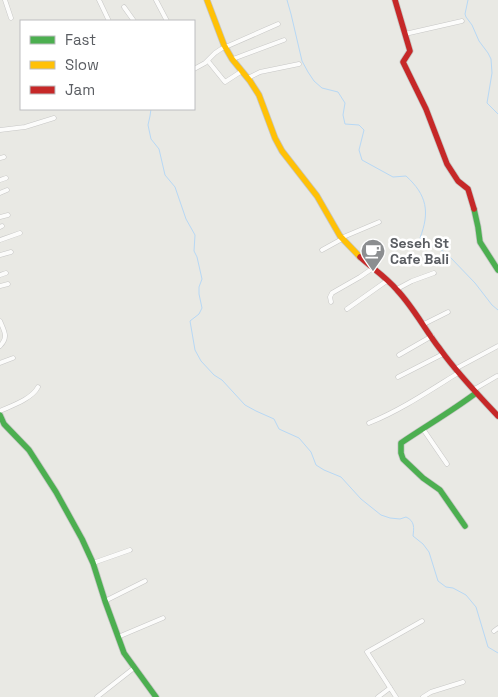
<svg xmlns="http://www.w3.org/2000/svg" width="498" height="697" font-family="'Space Grotesk',sans-serif">
<style>
.lines{fill:none;stroke-linecap:round;stroke-linejoin:round}
.stream{stroke:#b7d8f5;stroke-width:1}
.street-casing{stroke:#c7c7c6;stroke-width:5}
.fast-casing{stroke:#c5c6c4;stroke-width:7}
.slow-casing{stroke:#c5c6c4;stroke-width:7}
.jam-casing{stroke:#c5c6c4;stroke-width:7}
.street{stroke:#fcfcfb;stroke-width:4}
.fast{stroke:#4caf50;stroke-width:5.5}
.slow{stroke:#ffc107;stroke-width:5.5}
.jam{stroke:#c62828;stroke-width:5.5}
.labels{text-anchor:middle;dominant-baseline:central;stroke-width:5;stroke-linejoin:round;paint-order:stroke}
.poi-label{font-size:14px;font-weight:bold;fill:#5a5d62;stroke:#fff;text-anchor:start}
</style>
<rect width="100%" height="100%" fill="#e9e9e4"/>
<g class="lines">
<g class="stream">
<path d="M287 0 291 14 302 61 308 72 314 81 322 88 338 92 345 103 343 115 345 124 359 125 364 130 359 150 362 160 393 177 406 176C427 195 430 212 420 238L429 245 439 248 450 257 475 283 492 305 498 310"/>
<path d="M468 0 465 14 466 17 472 25 479 41 488 53 491 59 492 73 487 103 498 114"/>
<path d="M151 109 150 116 148 125 151 139 159 149 165 175 175 187 186 219 195 235 194 251 197 257 202 279 199 287V294L202 308 199 314 190 321 195 350 201 361 214 375 222 380 245 405 256 411 274 419 279 429 299 438 311 452 316 465 324 470 341 477 361 499 381 515 390 518 400 519 406 517C415 521 414 528 413 536L423 544 429 552 438 581 446 587 453 588 466 595 476 607 488 647 498 653"/>
</g>
<defs>
<g id="street">
<path d="M5 0 11 18"/>
<path d="M99 0 109 21"/>
<path d="M156 0 167 21"/>
<path d="M124 7 134 21"/>
<path d="M405 34 462 21"/>
<path d="M233 59 284 40"/>
<path d="M208 61 225 82 242 71"/>
<path d="M194 69 205 63 215 53 221 49 278 24"/>
<path d="M248 78 260 72 299 64"/>
<path d="M0 130 25 127 54 118"/>
<path d="M0 158 4 157"/>
<path d="M0 180 6 178"/>
<path d="M0 193 7 190"/>
<path d="M0 217 8 215"/>
<path d="M0 227 2 226"/>
<path d="M341 238 379 222"/>
<path d="M0 240 20 233"/>
<path d="M322 250 342 239"/>
<path d="M0 255 11 252"/>
<path d="M0 275 6 273"/>
<path d="M0 286 8 284"/>
<path d="M397 289 412 281 434 273"/>
<path d="M331 302 330 297 332 293 360 277 373 268"/>
<path d="M347 309 388 280"/>
<path d="M0 321C4 331 9 337 0 346"/>
<path d="M424 324 448 312"/>
<path d="M399 355 432 336"/>
<path d="M0 363 13 358"/>
<path d="M455 369 498 346"/>
<path d="M398 377 443 354"/>
<path d="M473 390 497 376"/>
<path d="M0 411C11 406 32 399 38 387"/>
<path d="M369 423C401 410 429 391 458 373"/>
<path d="M423 429 447 464"/>
<path d="M93 563 130 550"/>
<path d="M105 601 145 581"/>
<path d="M494 631 498 628"/>
<path d="M118 637 163 618"/>
<path d="M97 697 134 668"/>
<path d="M378 697 390 688"/>
<path d="M396 697 367 652 422 621"/>
<path d="M423 697 431 692 463 682"/>
</g>
<g id="fast">
<path d="M474 209 478 227 480 242 498 270"/>
<path d="M0 415 4 424 29 450 56 492 82 539 93 563 105 601 124 653 156 697"/>
<path d="M465 526 440 490 423 478 403 459 401 453V443C426 426 452 411 476 393"/>
</g>
<path id="slow" d="M207 0 224 45 232 59 250 81 259 95 275 138 282 151 317 196 340 236 360 257"/>
<g id="jam">
<path d="M395 0 410 51 403 62 426 109 447 164 458 181 468 189 474 209"/>
<path d="M360 257C372 268 386 277 397 290 414 308 425 330 440 349 457 373 478 395 498 416"/>
</g>
</defs>
<use href="#street" class="street-casing"/>
<use href="#fast" class="fast-casing"/>
<use href="#slow" class="slow-casing"/>
<use href="#jam" class="jam-casing"/>
<use href="#street" class="street"/>
<use href="#fast" class="fast"/>
<use href="#slow" class="slow"/>
<use href="#jam" class="jam"/>
</g>
<defs>
<symbol id="cafe-pin" viewBox="-11 -11 22 30"><path d="M0 17L-7.5 6A9.5 9.5 0 1 1 7.5 6Z" fill="#8c8e90" stroke="#fff"/><path d="M-5.5-4.5H6V0H3Q3 3.5 0 3.5H-2.5Q-5.5 3.5-5.5 0ZM3-3.2v2h1.7v-2ZM-6 4.5H4V6H-6Z" fill="#fff"/></symbol>
</defs>
<g fill-rule="evenodd">
<use href="#cafe-pin" x="359" y="237" width="28" height="38"/>
</g>
<g class="labels">
<g class="poi-label">
<text x="390" y="243">Seseh St<tspan x="390" dy="16">Cafe Bali</tspan></text>
</g>
</g>
<rect x="20" y="20" width="175" height="90" fill="#ffffff" stroke="#bdbec0"/>
<rect x="30" y="36" width="25" height="8" fill="#4caf50" stroke="#bdbec0"/>
<text x="65" y="45" font-size="15" fill="#5a5d62">Fast</text>
<rect x="30" y="61" width="25" height="8" fill="#ffc107" stroke="#bdbec0"/>
<text x="65" y="70" font-size="15" fill="#5a5d62">Slow</text>
<rect x="30" y="86" width="25" height="8" fill="#c62828" stroke="#bdbec0"/>
<text x="65" y="95" font-size="15" fill="#5a5d62">Jam</text>
</svg>
